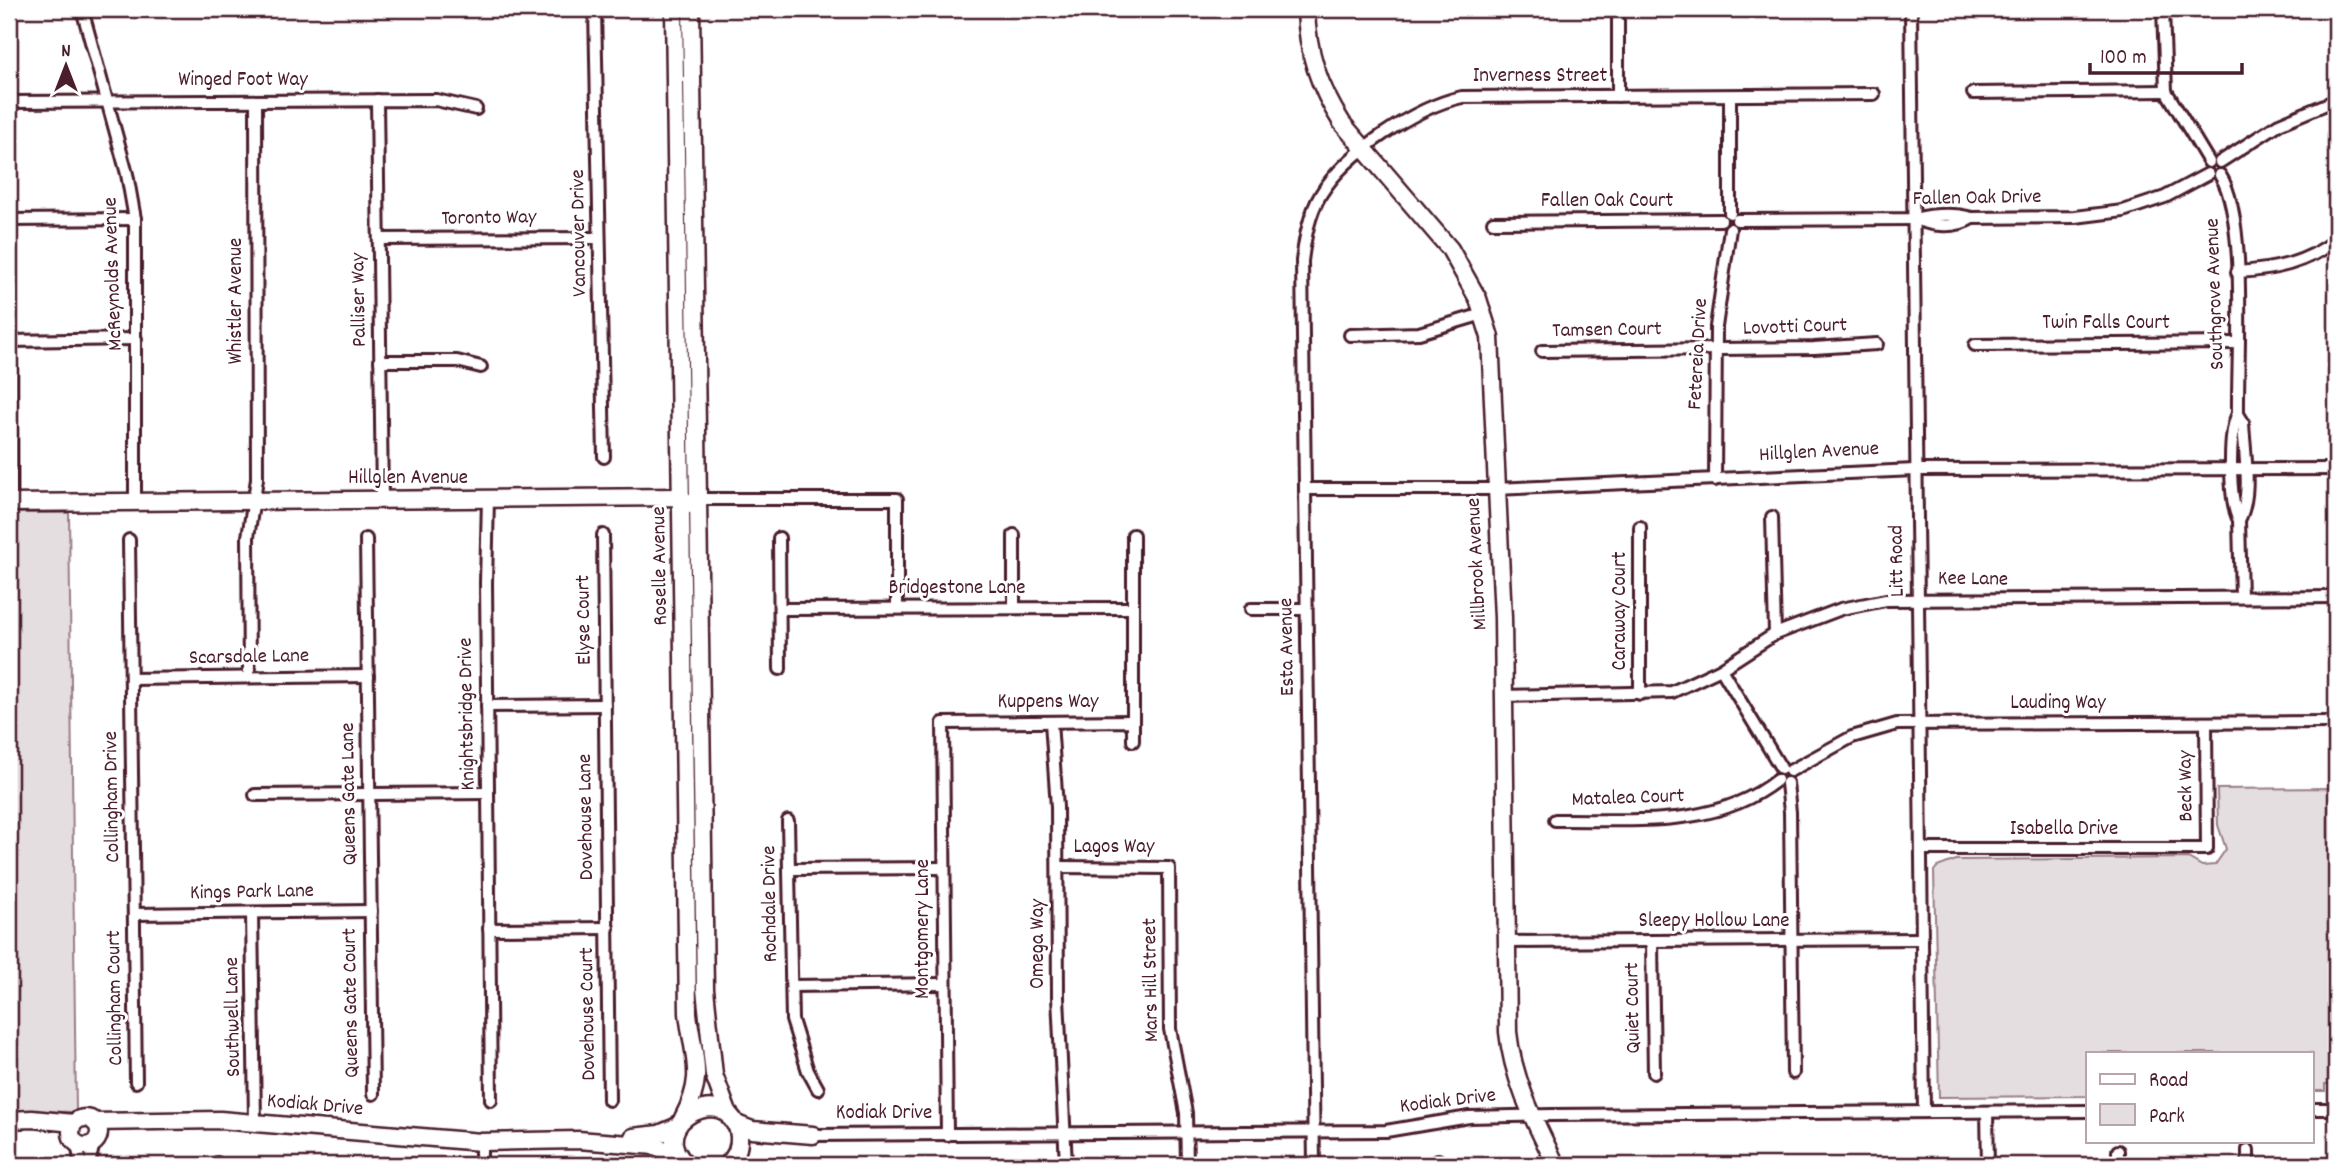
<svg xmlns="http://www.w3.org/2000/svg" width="2345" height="1174" font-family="Dekko,sans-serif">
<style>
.green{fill:#e5dee0;stroke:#987e86;stroke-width:2}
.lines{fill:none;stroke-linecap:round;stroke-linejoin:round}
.street-casing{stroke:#4a1f2b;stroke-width:16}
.secondary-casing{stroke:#4a1f2b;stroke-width:21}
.street{stroke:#fff;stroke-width:10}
.secondary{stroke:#fff;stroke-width:16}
.labels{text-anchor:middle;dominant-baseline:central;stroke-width:6;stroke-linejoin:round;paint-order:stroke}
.street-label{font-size:21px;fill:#4a1f2b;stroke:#fff}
</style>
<rect width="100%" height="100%" fill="#fff"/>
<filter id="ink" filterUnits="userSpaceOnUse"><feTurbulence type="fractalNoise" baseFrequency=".0143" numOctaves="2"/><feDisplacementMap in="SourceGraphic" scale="14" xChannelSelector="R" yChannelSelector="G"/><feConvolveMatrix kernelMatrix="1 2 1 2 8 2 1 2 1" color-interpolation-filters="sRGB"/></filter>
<g filter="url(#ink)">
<g class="green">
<path d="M9 513H69L76 1112 9 1111Z"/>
<path d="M2336 788V1084H2325V1091H2312V1053H2088V1096L1939 1097 1934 871 1937 867 1956 860 2188 858 2202 866 2215 865 2226 849 2218 825 2217 789Z"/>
</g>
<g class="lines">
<defs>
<g id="street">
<path d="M82 9 127 174 135 219V502"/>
<path d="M595 9 604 457"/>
<path d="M1618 9V96"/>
<path d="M1911 9 1924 1112"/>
<path d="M2163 9 2166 91 2209 162"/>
<path d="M1973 93 2166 91"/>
<path d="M377 100 382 500"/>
<path d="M9 102 436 100 476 109"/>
<path d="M2220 162 2279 124 2336 100"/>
<path d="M2220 175C2248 217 2237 359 2238 414 2228 430 2229 504 2239 520L2241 597"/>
<path d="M1730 213V97"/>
<path d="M1915 219C1933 226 1955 229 1972 218"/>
<path d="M9 220 135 219"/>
<path d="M1737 220 1914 219C1934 214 1953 213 1972 218L2075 217 2123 211 2165 197 2208 174"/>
<path d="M1493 222 1721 220"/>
<path d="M379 239 599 238"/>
<path d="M2237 272C2274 270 2307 263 2336 240"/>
<path d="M1350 335 1419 333 1483 314"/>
<path d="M9 341 136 339"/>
<path d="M10 341 11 503"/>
<path d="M1975 345 2237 343"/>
<path d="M1542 351 1814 348 1877 344"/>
<path d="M380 361H457L481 367"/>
<path d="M2238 414 2243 422C2244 451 2253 495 2239 520"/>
<path d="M1715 480 1716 327 1730 229"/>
<path d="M1305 489H1496L1915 470 2336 469"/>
<path d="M488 499 486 583 491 1100"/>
<path d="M699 499H897V608"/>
<path d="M1772 517 1775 634"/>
<path d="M1640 527V694"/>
<path d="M603 535 609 1100"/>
<path d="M1014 535V608"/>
<path d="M1133 535V721"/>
<path d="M779 538 780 669"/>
<path d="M366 539 373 1094"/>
<path d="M129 540 136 1082"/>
<path d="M780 609 1133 608"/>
<path d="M1251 609H1306"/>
<path d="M1721 669 1781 768"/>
<path d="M249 677 248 537 257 479 256 101"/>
<path d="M131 679 368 676"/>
<path d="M1504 696 1672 692 1721 669 1775 634 1841 609 1886 600 2336 597"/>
<path d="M487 706 605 705"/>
<path d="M1051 722 1057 807 1058 997 1066 1165"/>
<path d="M1790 771 1852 737 1897 724 2336 722"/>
<path d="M1787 783 1790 812 1793 1073"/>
<path d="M255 795 488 793"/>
<path d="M1555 820C1629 819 1715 830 1777 780"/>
<path d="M788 821 792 1020 808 1071 818 1089"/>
<path d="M1921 849H2207L2206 723"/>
<path d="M1059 867 1169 868 1170 1029 1186 1113 1187 1165"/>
<path d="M790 869 943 868"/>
<path d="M252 913 255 1122"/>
<path d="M134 914 371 911"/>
<path d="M489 929 608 928"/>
<path d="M1507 942 1922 939"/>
<path d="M1652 942 1654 1073"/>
<path d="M792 986 943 984"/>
<path d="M2312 1109H2336"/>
<path d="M1987 1112 1988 1165"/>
<path d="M813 1135 1386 1131 1469 1117 1552 1115 2088 1111"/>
<path d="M947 1135 943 723 1133 721V741"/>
<path d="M481 1142V1165"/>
<path d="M77 1143 81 1165"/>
<path d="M2248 1150V1165"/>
<path d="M2118 1151V1165"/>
<path d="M1438 1160V1165"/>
<path d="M89 1165 94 1142"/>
<path d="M216 1165 217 1163"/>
<path d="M1314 1165 1302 261C1305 238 1309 214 1321 194 1346 153 1416 107 1462 97L1874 94"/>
</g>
<g id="secondary">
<path d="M674 9 688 1013C693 1058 706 1076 683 1118"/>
<path d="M691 9 705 989 714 1075 730 1118"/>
<path d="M1306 9C1307 52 1319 87 1342 123L1450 249 1478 299 1490 337 1503 618 1508 1032C1513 1081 1535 1122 1556 1165"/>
<path d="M9 503 681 497 689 505"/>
<circle cx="85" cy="1132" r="14"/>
<path d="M9 1120 32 1119 74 1123"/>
<path d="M94 1122 220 1120 481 1142 578 1140 655 1146 679 1156"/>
<path d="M734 1123 752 1130 813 1135"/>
<path d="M633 1137 659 1134 678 1126"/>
<path d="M687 1165C640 1123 732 1078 739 1136 740 1148 736 1157 727 1165"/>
</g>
</defs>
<use href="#street" class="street-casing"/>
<use href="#secondary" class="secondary-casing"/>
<use href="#street" class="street"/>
<use href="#secondary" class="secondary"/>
</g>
</g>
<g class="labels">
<g class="street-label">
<text x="1540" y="77">Inverness Street</text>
<text x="243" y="81">Winged Foot Way</text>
<text transform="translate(1977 199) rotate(-1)">Fallen Oak Drive</text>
<text x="1607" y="202">Fallen Oak Court</text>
<text transform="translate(489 219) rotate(-1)">Toronto Way</text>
<text transform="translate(580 233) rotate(-91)">Vancouver Drive</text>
<text transform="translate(114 274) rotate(-92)">McReynolds Avenue</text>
<text transform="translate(2216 294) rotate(-92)">Southgrove Avenue</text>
<text transform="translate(360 300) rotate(-91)">Palliser Way</text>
<text transform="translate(237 301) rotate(-90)">Whistler Avenue</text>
<text x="2106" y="324">Twin Falls Court</text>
<text transform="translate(1795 328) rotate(-2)">Lovotti Court</text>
<text transform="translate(1607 331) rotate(-1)">Tamsen Court</text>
<text transform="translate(1699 354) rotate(-87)">Fetereia Drive</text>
<text transform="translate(1819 453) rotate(-3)">Hillglen Avenue</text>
<text x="408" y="479">Hillglen Avenue</text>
<text transform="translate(1898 561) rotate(-91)">Litt Road</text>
<text transform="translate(1478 564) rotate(-93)">Millbrook Avenue</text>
<text transform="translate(661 566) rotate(-91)">Roselle Avenue</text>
<text transform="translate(1973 580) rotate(1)">Kee Lane</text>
<text x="957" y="589">Bridgestone Lane</text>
<text transform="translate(1621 611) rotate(-90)">Caraway Court</text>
<text transform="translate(585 620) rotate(-91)">Elyse Court</text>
<text transform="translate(1288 647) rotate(-91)">Esta Avenue</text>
<text transform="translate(249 658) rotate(-1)">Scarsdale Lane</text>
<text x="1048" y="703">Kuppens Way</text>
<text x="2058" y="704">Lauding Way</text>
<text transform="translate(468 714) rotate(-91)">Knightsbridge Drive</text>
<text transform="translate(2187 786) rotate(-91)">Beck Way</text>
<text transform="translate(350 794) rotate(-91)">Queens Gate Lane</text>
<text transform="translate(113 797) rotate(-91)">Collingham Drive</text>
<text transform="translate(1628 799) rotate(-2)">Matalea Court</text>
<text transform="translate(587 817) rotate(-91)">Dovehouse Lane</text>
<text x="2064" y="830">Isabella Drive</text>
<text x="1114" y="848">Lagos Way</text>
<text transform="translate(252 893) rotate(-1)">Kings Park Lane</text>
<text transform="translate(771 904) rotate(-91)">Rochdale Drive</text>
<text x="1714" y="922">Sleepy Hollow Lane</text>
<text transform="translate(924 929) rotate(-90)">Montgomery Lane</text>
<text transform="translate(1039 944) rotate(-90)">Omega Way</text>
<text transform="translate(1152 980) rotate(-91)">Mars Hill Street</text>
<text transform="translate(116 998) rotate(-91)">Collingham Court</text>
<text transform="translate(352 1003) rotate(-91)">Queens Gate Court</text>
<text transform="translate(1634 1008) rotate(-91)">Quiet Court</text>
<text transform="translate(589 1014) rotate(-91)">Dovehouse Court</text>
<text transform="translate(234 1017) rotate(-91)">Southwell Lane</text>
<text transform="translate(1448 1102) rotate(-7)">Kodiak Drive</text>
<text transform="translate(315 1106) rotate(5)">Kodiak Drive</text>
<text x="884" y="1114">Kodiak Drive</text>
</g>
</g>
<rect width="2345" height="1174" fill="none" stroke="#fff" stroke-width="35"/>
<rect x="18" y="18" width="2310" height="1139" fill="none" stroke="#4a1f2b" stroke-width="2.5" filter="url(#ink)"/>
<rect x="2086" y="1052" width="228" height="91" fill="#ffffff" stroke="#b7a5aa" stroke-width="2"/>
<rect x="2100" y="1074" width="35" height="10" fill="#ffffff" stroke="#b7a5aa" stroke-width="2"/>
<text x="2149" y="1086" font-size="21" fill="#4a1f2b">Road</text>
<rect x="2100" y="1104" width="35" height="21" fill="#e5dee0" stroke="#b7a5aa" stroke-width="2"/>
<text x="2149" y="1122" font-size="21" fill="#4a1f2b">Park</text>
<g transform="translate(66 66)" stroke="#ffffff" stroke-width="5" paint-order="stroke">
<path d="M0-5L12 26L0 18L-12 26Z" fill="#4a1f2b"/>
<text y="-10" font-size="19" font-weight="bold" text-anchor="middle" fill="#4a1f2b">N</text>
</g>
<path d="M2090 63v10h152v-10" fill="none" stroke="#4a1f2b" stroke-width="3.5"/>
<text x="2100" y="63" font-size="21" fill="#4a1f2b" stroke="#ffffff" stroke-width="5" paint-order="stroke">100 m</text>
</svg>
